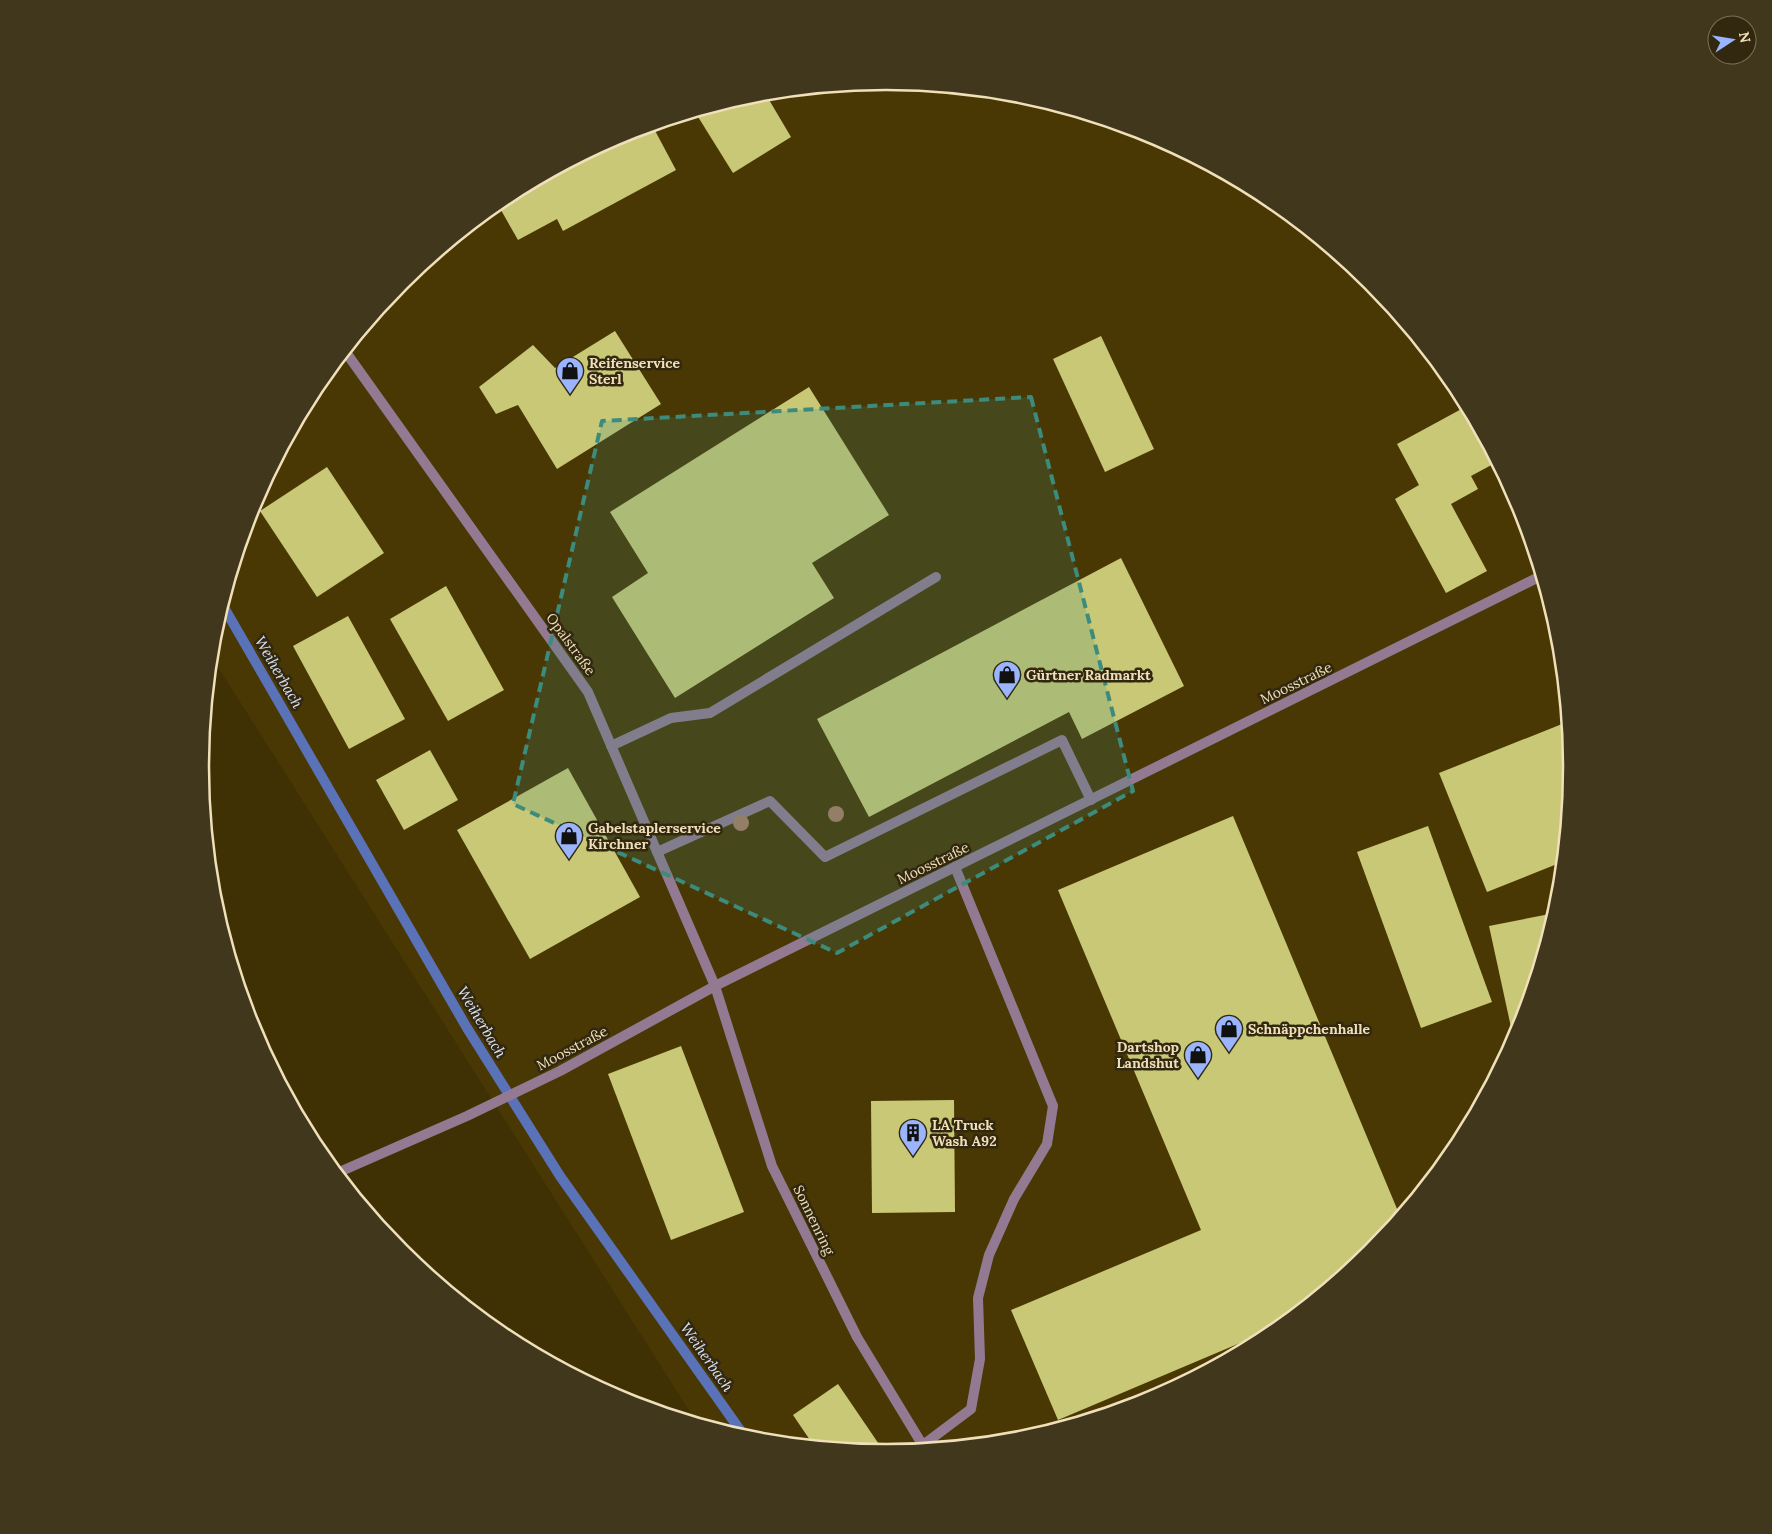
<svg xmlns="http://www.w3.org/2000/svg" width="1772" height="1534" font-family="Lora,serif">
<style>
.built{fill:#493804}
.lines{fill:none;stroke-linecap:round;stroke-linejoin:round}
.stream{stroke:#5a72b7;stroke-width:10}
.building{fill:#c9c876}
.service{stroke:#937a92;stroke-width:10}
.minor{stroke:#937a92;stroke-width:10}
.tertiary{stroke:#937a92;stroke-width:10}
.tree{fill:#a97b62}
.marked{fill:#3c8b7d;fill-opacity:0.2;stroke:#3c8b7d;stroke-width:4;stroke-dasharray:10 6;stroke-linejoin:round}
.labels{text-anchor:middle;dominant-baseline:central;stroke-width:5;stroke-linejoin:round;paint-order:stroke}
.poi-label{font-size:14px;font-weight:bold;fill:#f0e0ba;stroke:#32280f;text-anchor:start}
.street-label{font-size:14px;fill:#f0e0ba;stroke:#32280f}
.water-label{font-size:15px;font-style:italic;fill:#dbe3f7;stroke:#32280f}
.rim{fill:none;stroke:#f0e0ba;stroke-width:2.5}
</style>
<rect width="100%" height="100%" fill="#403104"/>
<path class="built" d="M886 81 1020 94 1149 134 1267 197 1371 282 1456 386 1520 505 1559 633 1572 767 1559 901 1519 1030 1456 1148 1371 1252 1267 1337 1148 1401 1020 1440 886 1453 752 1440 697 1423 211 656 213 633 253 504 316 386 401 282 505 197 624 133 752 94Z"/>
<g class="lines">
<path class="stream" d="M222 604 467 1028 560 1176 745 1437"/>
</g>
<g class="building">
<path d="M765 93 791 137 733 173 695 112 752 94Z"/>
<path d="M652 125 676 170 563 231 557 219 518 240 497 203 505 197 624 133Z"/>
<path d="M615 331 661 404 557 469 518 405 496 414 479 387 533 345 555 368Z"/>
<path d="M1101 336 1154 449 1105 472 1053 359Z"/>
<path d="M809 387 889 515 812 563 834 598 675 698 612 597 648 573 610 512Z"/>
<path d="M1467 406 1497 462 1471 476 1478 489 1451 504 1487 571 1446 593 1395 499 1419 485 1397 444Z"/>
<path d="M327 467 384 553 317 597 260 511Z"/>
<path d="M1121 558 1184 686 1082 739 1069 712 869 817 817 719Z"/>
<path d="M446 586 504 690 448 721 390 619Z"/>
<path d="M348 616 405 719 349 749 293 646Z"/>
<path d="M1567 722 1572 767 1562 862 1487 892 1439 773Z"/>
<path d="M430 750 458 800 404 830 376 780Z"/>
<path d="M568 768 640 897 530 959 457 830Z"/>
<path d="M1233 816 1400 1216 1371 1252 1280 1326 1058 1420 1011 1310 1201 1230 1058 890Z"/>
<path d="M1428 826 1492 1002 1421 1028 1357 852Z"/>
<path d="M1555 913 1519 1030 1514 1041 1489 926Z"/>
<path d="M681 1046 744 1212 671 1240 608 1074Z"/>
<path d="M954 1100 955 1212 872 1213 871 1101Z"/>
<path d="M838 1384 885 1453 814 1446 793 1415Z"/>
</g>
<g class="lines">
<g class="service">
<path d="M611 746 671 718 710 713 936 577"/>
<path d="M657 852 770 801 825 857 1062 740 1091 800"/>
<path d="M923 1445 971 1409 980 1359 978 1298 989 1255 1014 1199 1047 1144 1053 1106 955 867"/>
</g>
<path class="minor" d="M337 1173 467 1116 560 1071 715 986"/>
<g class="tertiary">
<path d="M345 351 588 692 715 986 772 1166 857 1337 925 1449"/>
<path d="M715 986 1541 576"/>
</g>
</g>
<g class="tree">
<circle cx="836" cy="814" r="8"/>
<circle cx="741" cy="823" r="8"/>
</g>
<path class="marked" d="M1031 397 1133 791 837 953 513 804 602 421Z"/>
<defs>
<symbol id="shop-pin" viewBox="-11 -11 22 30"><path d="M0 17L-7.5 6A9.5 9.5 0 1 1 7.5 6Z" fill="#9ab5fd" stroke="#32280f"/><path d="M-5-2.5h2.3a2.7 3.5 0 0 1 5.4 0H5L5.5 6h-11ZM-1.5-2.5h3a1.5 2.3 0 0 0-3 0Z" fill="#111"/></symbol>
<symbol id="building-pin" viewBox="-11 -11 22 30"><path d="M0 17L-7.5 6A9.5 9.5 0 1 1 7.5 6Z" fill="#9ab5fd" stroke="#32280f"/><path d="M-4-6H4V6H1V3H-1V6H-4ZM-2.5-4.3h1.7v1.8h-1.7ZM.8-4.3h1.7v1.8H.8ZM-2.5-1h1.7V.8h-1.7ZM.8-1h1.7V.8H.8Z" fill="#111"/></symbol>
</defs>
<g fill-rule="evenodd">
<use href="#shop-pin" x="554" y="355" width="32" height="43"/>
<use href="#shop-pin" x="991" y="659" width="32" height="43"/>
<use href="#shop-pin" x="553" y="820" width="32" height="43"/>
<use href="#shop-pin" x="1213" y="1013" width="32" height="43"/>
<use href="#shop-pin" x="1182" y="1039" width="32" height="43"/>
<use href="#building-pin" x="897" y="1117" width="32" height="43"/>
</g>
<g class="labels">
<g class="poi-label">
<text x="589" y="363">Reifenservice<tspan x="589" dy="16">Sterl</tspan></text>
<text x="1026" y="675">Gürtner Radmarkt</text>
<text x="588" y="828">Gabelstaplerservice<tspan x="588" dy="16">Kirchner</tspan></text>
<text x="1248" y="1029">Schnäppchenhalle</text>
<text x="1179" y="1047" text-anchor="end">Dartshop<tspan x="1179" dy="16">Landshut</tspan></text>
<text x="932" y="1125">LA Truck<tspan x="932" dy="16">Wash A92</tspan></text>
</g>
<g class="street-label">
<text transform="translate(571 644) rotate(54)">Opalstraße</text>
<text transform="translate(1296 683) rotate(-26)">Moosstraße</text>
<text transform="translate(933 863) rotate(-26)">Moosstraße</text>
<text transform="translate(572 1048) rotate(-28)">Moosstraße</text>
<text transform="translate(814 1220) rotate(64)">Sonnenring</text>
</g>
<g class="water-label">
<text transform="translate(279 672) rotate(60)">Weiherbach</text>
<text transform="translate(482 1022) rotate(59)">Weiherbach</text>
<text transform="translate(707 1357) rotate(55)">Weiherbach</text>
</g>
</g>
<path d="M0 0H1772V1534H0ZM209 767a677 677 0 1 1 1354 0a677 677 0 1 1-1354 0Z" fill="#41371d" fill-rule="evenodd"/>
<path class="rim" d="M209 767a677 677 0 1 1 1354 0a677 677 0 1 1-1354 0Z"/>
<g transform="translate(1732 40) rotate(78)"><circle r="24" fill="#32280f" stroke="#7e7253"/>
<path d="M0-4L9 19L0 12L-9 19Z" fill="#9ab5fd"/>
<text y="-8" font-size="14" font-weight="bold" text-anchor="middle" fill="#f0e0ba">N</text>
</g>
</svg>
